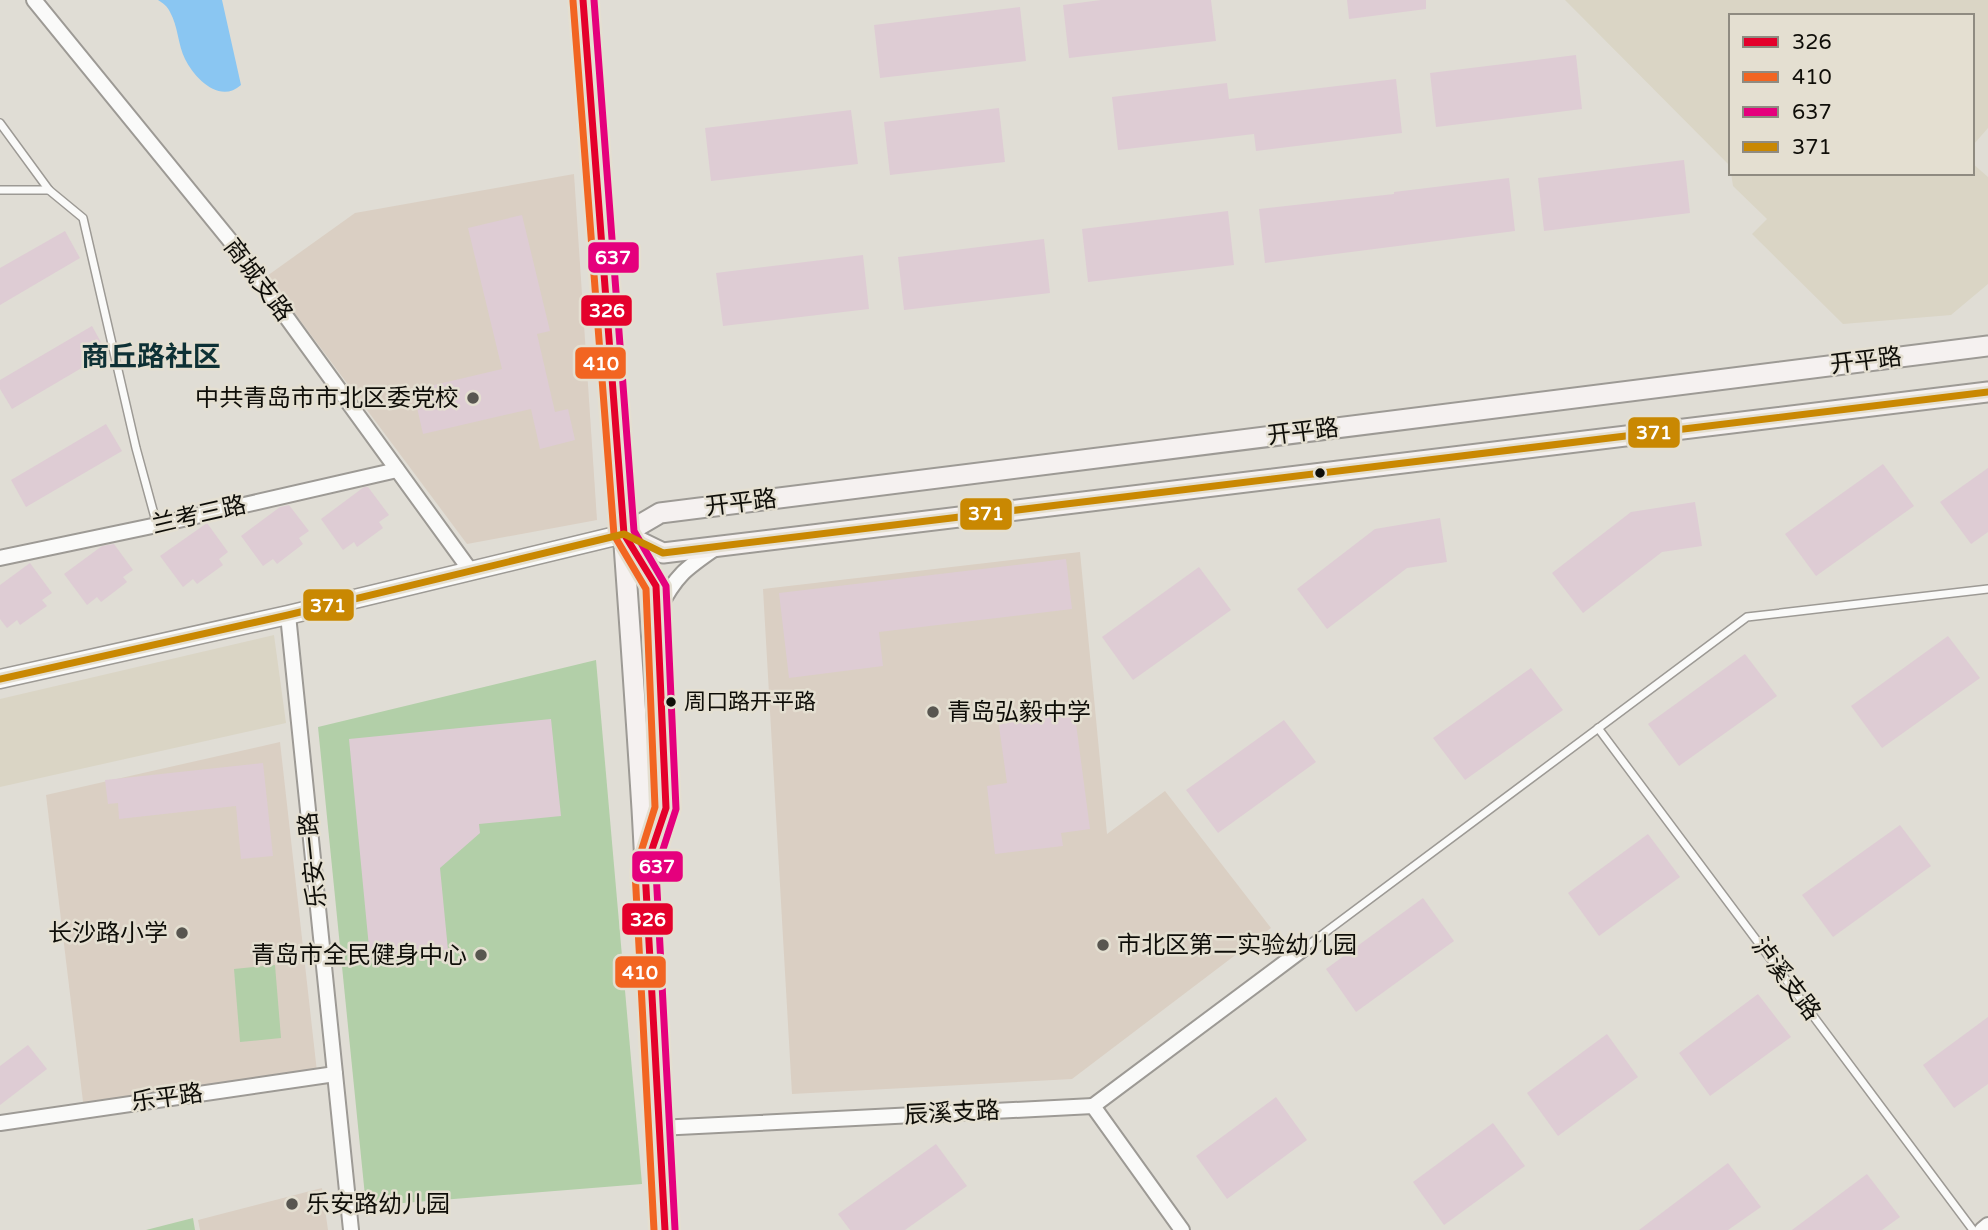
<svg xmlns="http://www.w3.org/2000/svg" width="1988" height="1230" font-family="'Varela Round','Noto Sans SC',sans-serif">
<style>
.built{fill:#dad5c5}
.education{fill:#dacfc3}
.green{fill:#b2cfa8}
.water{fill:#8ac6f2}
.building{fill:#deccd4}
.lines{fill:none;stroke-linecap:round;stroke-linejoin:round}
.service-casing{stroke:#9d9a95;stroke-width:10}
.minor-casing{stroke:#9d9a95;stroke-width:18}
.tertiary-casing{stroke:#9d9a95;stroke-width:21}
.secondary-casing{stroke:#9d9a95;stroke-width:23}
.service{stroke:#fafaf9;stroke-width:7}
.minor{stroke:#fafaf9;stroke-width:14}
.tertiary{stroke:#fafaf9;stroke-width:18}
.secondary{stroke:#f5f1f0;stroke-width:19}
.bus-1-casing{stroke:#e4dfd1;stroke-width:12}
.bus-2-casing{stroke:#e4dfd1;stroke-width:12}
.bus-3-casing{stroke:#e4dfd1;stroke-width:12}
.bus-4-casing{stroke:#e4dfd1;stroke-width:12}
.bus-1{stroke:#e4002b;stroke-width:7}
.bus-2{stroke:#f26522;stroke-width:7}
.bus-3{stroke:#e5007d;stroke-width:7}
.bus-4{stroke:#c98802;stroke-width:7}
.poi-dot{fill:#585650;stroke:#e4dfd1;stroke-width:2.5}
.bus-dot{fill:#0f0e09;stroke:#e4dfd1;stroke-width:2.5}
.labels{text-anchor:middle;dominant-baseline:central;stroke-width:5;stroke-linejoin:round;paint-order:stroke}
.bus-label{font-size:22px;fill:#0f0e09;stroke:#e4dfd1;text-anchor:start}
.street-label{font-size:24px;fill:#0f0e09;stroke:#e4dfd1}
.poi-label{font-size:24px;fill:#0f0e09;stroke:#e4dfd1;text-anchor:end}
.quarter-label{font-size:28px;font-weight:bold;fill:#0e3135;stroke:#e4dfd1}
.line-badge{stroke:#e4dfd1;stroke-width:2.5}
.badge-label{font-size:19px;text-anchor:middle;font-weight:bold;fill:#fff}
</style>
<rect width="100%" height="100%" fill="#e0ddd5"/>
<g class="built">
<path d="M1565 0H1988V128L1974 144 1972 150V16H1731V172L1730 166Z"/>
<path d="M1972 163 1988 177V284L1951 315 1843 324 1752 234 1767 219 1733 186 1731 173H1972Z"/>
<path d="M274 635 286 723 0 787V699Z"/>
</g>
<g class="education">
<path d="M574 174 597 520 467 544 267 276 355 213Z"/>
<path d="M1080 552 1107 834 1165 791 1271 928 1072 1079 792 1094 763 589Z"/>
<path d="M280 742 317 1072 84 1110 46 795Z"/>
<path d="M322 1188 328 1230H200L198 1220Z"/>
</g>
<g class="green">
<path d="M596 660 642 1184 366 1206 318 727Z"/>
<path d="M275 965 281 1038 240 1042 234 969Z"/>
<path d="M193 1218 195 1230H146Z"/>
</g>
<path class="water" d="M158 0H222L241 85C220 104 195 79 185 59 178 45 178 26 170 12 168 7 163 3 158 0Z"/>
<g class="building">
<path d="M1101 0H1211L1216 41 1069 58 1063 5Z"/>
<path d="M1347 0H1426V9L1349 19Z"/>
<path d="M1020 7 1026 61 880 78 874 25Z"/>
<path d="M1576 55 1582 109 1436 127 1430 73Z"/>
<path d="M1396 79 1402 133 1256 151 1254 134 1118 150 1112 97 1227 83 1229 99Z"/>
<path d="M999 108 1005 162 890 175 884 122Z"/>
<path d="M851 110 858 164 711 181 705 128Z"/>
<path d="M1684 160 1690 213 1544 231 1538 178Z"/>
<path d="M1509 178 1515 231 1265 263 1259 209 1394 194V192Z"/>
<path d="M1228 211 1234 265 1088 282 1082 229Z"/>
<path d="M522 215 550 331 537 334 555 412 568 409 575 440 540 449 531 409 423 434 413 390 502 369 468 228Z"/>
<path d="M65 231 80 258 0 305V268Z"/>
<path d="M1044 239 1050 293 904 310 898 257Z"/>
<path d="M863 255 869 309 723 326 716 273Z"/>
<path d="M92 326 107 353 12 409 0 389V380Z"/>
<path d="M106 424 122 451 26 507 11 480Z"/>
<path d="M1883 464 1914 506 1816 576 1785 534Z"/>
<path d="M1988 468V532L1971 544 1940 502Z"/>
<path d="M364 487H368L389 515 379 522 383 528 357 547 354 542 343 550 321 519Z"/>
<path d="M1695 502 1702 546 1662 552 1583 613 1552 573 1631 512Z"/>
<path d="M289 505 309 531 299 538 303 544 277 564 273 559 263 566 241 536 280 507Z"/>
<path d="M1440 518 1447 562 1407 568 1327 629 1297 589 1375 529Z"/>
<path d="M207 523 228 552 219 559 223 565 197 584 193 579 183 587 160 556Z"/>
<path d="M114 544 133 570 123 577 127 582 101 602 97 597 87 605 64 574 102 546Z"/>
<path d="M1066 559 1072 609 879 632 883 666 789 678 779 593Z"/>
<path d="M30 563 52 593 42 600 47 606 20 625 17 620 7 628 0 619V585Z"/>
<path d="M1199 567 1231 610 1133 680 1102 637Z"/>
<path d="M1948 636 1980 678 1882 748 1851 706Z"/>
<path d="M1745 654 1777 696 1679 766 1648 724Z"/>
<path d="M1531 668 1563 710 1465 780 1433 738Z"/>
<path d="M1073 701 1090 829 1061 833 1063 846 995 854 987 786 1007 783 997 712Z"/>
<path d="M551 719 561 816 479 824 480 833 440 868 448 950 370 958 349 739Z"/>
<path d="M1284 720 1316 762 1218 833 1186 790Z"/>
<path d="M263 763 273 856 241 859 236 806 119 819 118 803 108 804 105 780Z"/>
<path d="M1900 825 1931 866 1833 937 1802 895Z"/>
<path d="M1648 834 1680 877 1599 936 1568 893Z"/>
<path d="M1423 898 1454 941 1356 1012 1326 969Z"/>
<path d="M1758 994 1791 1037 1710 1096 1679 1053Z"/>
<path d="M1988 1017V1084L1954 1108 1923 1065Z"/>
<path d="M1607 1034 1638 1077 1558 1136 1527 1093Z"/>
<path d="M28 1045 47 1069 0 1105V1066Z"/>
<path d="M1276 1097 1307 1140 1227 1199 1196 1156Z"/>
<path d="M1493 1123 1525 1166 1444 1225 1413 1182Z"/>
<path d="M936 1144 967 1186 905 1230H850L838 1214Z"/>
<path d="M1728 1163 1761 1207 1728 1230H1639Z"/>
<path d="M1867 1174 1900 1217 1882 1230H1792Z"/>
</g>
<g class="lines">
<defs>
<g id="service">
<path d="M0 123 49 190 83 218 136 448 157 525"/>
<path d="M0 190H49"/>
<path d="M1598 728 1973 1230"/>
<path d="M1303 949 1747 617 1988 589"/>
</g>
<g id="minor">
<path d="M34 0 237 249 470 570"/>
<path d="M624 534 656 586 666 808 648 862"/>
<path d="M0 558 157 525 397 470"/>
<path d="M658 610C676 575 685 569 717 547"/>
<path d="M288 615 351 1230"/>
<path d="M1093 1106 1303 949"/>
<path d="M1093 1106 1182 1230"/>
<path d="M0 1123 335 1074"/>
<path d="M658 1128 1093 1106"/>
<path d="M1982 1230 1988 1225"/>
</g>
<path id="tertiary" d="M0 679 288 615 624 534"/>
<g id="secondary">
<path d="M583 0C604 270 625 539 642 809 650 950 655 1090 665 1230"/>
<path d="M624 534 660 513 1988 346"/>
<path d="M624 534 663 553 1988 392"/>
</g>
</defs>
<use href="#service" class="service-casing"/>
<use href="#minor" class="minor-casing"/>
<use href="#tertiary" class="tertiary-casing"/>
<use href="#secondary" class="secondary-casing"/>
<use href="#service" class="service"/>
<use href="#minor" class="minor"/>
<use href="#tertiary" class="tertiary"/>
<use href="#secondary" class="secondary"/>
<defs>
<path id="bus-1" d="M583 0 624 534 656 586 666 808 645 870 665 1230"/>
<path id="bus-2" d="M573 1 614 535 646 589 655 807 635 871 654 1230"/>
<path id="bus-3" d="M594 0 634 531 666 586 676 809 656 871 675 1229"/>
<path id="bus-4" d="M0 679 288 615 624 534 663 553 1988 392"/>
</defs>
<use href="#bus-1" class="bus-1-casing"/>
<use href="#bus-2" class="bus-2-casing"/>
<use href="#bus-3" class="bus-3-casing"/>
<use href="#bus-4" class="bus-4-casing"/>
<use href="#bus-1" class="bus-1"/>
<use href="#bus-2" class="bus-2"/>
<use href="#bus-3" class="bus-3"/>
<use href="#bus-4" class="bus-4"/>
</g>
<g class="poi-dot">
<circle cx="473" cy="398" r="7"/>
<circle cx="933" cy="712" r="7"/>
<circle cx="182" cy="933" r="7"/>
<circle cx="1103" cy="945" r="7"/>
<circle cx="481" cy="955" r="7"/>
<circle cx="292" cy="1204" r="7"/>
</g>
<g class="bus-dot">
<circle cx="1320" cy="473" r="6"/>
<circle cx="671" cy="702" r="6"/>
</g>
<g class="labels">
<g class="bus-label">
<text x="684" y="702">周口路开平路</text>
</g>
<g class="street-label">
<text transform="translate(258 280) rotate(53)">商城支路</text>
<text transform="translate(1866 361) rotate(-7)">开平路</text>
<text transform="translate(1303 432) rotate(-7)">开平路</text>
<text transform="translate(741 503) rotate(-7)">开平路</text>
<text transform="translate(199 515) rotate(-13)">兰考三路</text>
<text transform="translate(313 860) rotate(-96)">乐安一路</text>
<text transform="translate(1786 979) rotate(53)">泸溪支路</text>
<text transform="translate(167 1098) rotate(-8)">乐平路</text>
<text transform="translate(952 1113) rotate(-3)">辰溪支路</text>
</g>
<g class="poi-label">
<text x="459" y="398">中共青岛市市北区委党校</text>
<text x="947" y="712" text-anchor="start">青岛弘毅中学</text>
<text x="168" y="933">长沙路小学</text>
<text x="1117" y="945" text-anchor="start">市北区第二实验幼儿园</text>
<text x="467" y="955">青岛市全民健身中心</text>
<text x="306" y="1204" text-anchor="start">乐安路幼儿园</text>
</g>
<g class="quarter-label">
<text x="151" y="357">商丘路社区</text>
</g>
</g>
<g class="line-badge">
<rect x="587" y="241" width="53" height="33" rx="7" fill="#e5007d"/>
<rect x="580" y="294" width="53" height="33" rx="7" fill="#e4002b"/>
<rect x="574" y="346" width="53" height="34" rx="7" fill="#f26522"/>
<rect x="1627" y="416" width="54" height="33" rx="7" fill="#c98802"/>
<rect x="959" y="497" width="54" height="34" rx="7" fill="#c98802"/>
<rect x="302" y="588" width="53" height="34" rx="7" fill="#c98802"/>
<rect x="631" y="850" width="53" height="33" rx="7" fill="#e5007d"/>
<rect x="621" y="902" width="53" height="34" rx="7" fill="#e4002b"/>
<rect x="614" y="955" width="53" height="34" rx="7" fill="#f26522"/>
</g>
<g class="badge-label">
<text x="613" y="264">637</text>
<text x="607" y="317">326</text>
<text x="601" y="370">410</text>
<text x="1654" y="439">371</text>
<text x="986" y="520">371</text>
<text x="328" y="612">371</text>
<text x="657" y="873">637</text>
<text x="648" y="926">326</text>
<text x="640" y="979">410</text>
</g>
<rect x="1729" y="14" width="245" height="161" fill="#e4dfd1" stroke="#8f8b81" stroke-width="2"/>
<rect x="1743" y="37" width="35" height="10" fill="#e4002b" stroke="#8f8b81" stroke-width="2"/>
<text x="1792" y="49" font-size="21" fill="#0f0e09">326</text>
<rect x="1743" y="72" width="35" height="10" fill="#f26522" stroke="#8f8b81" stroke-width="2"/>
<text x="1792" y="84" font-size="21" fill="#0f0e09">410</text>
<rect x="1743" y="107" width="35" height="10" fill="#e5007d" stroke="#8f8b81" stroke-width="2"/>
<text x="1792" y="119" font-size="21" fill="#0f0e09">637</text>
<rect x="1743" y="142" width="35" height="10" fill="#c98802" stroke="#8f8b81" stroke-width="2"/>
<text x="1792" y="154" font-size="21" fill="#0f0e09">371</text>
</svg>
